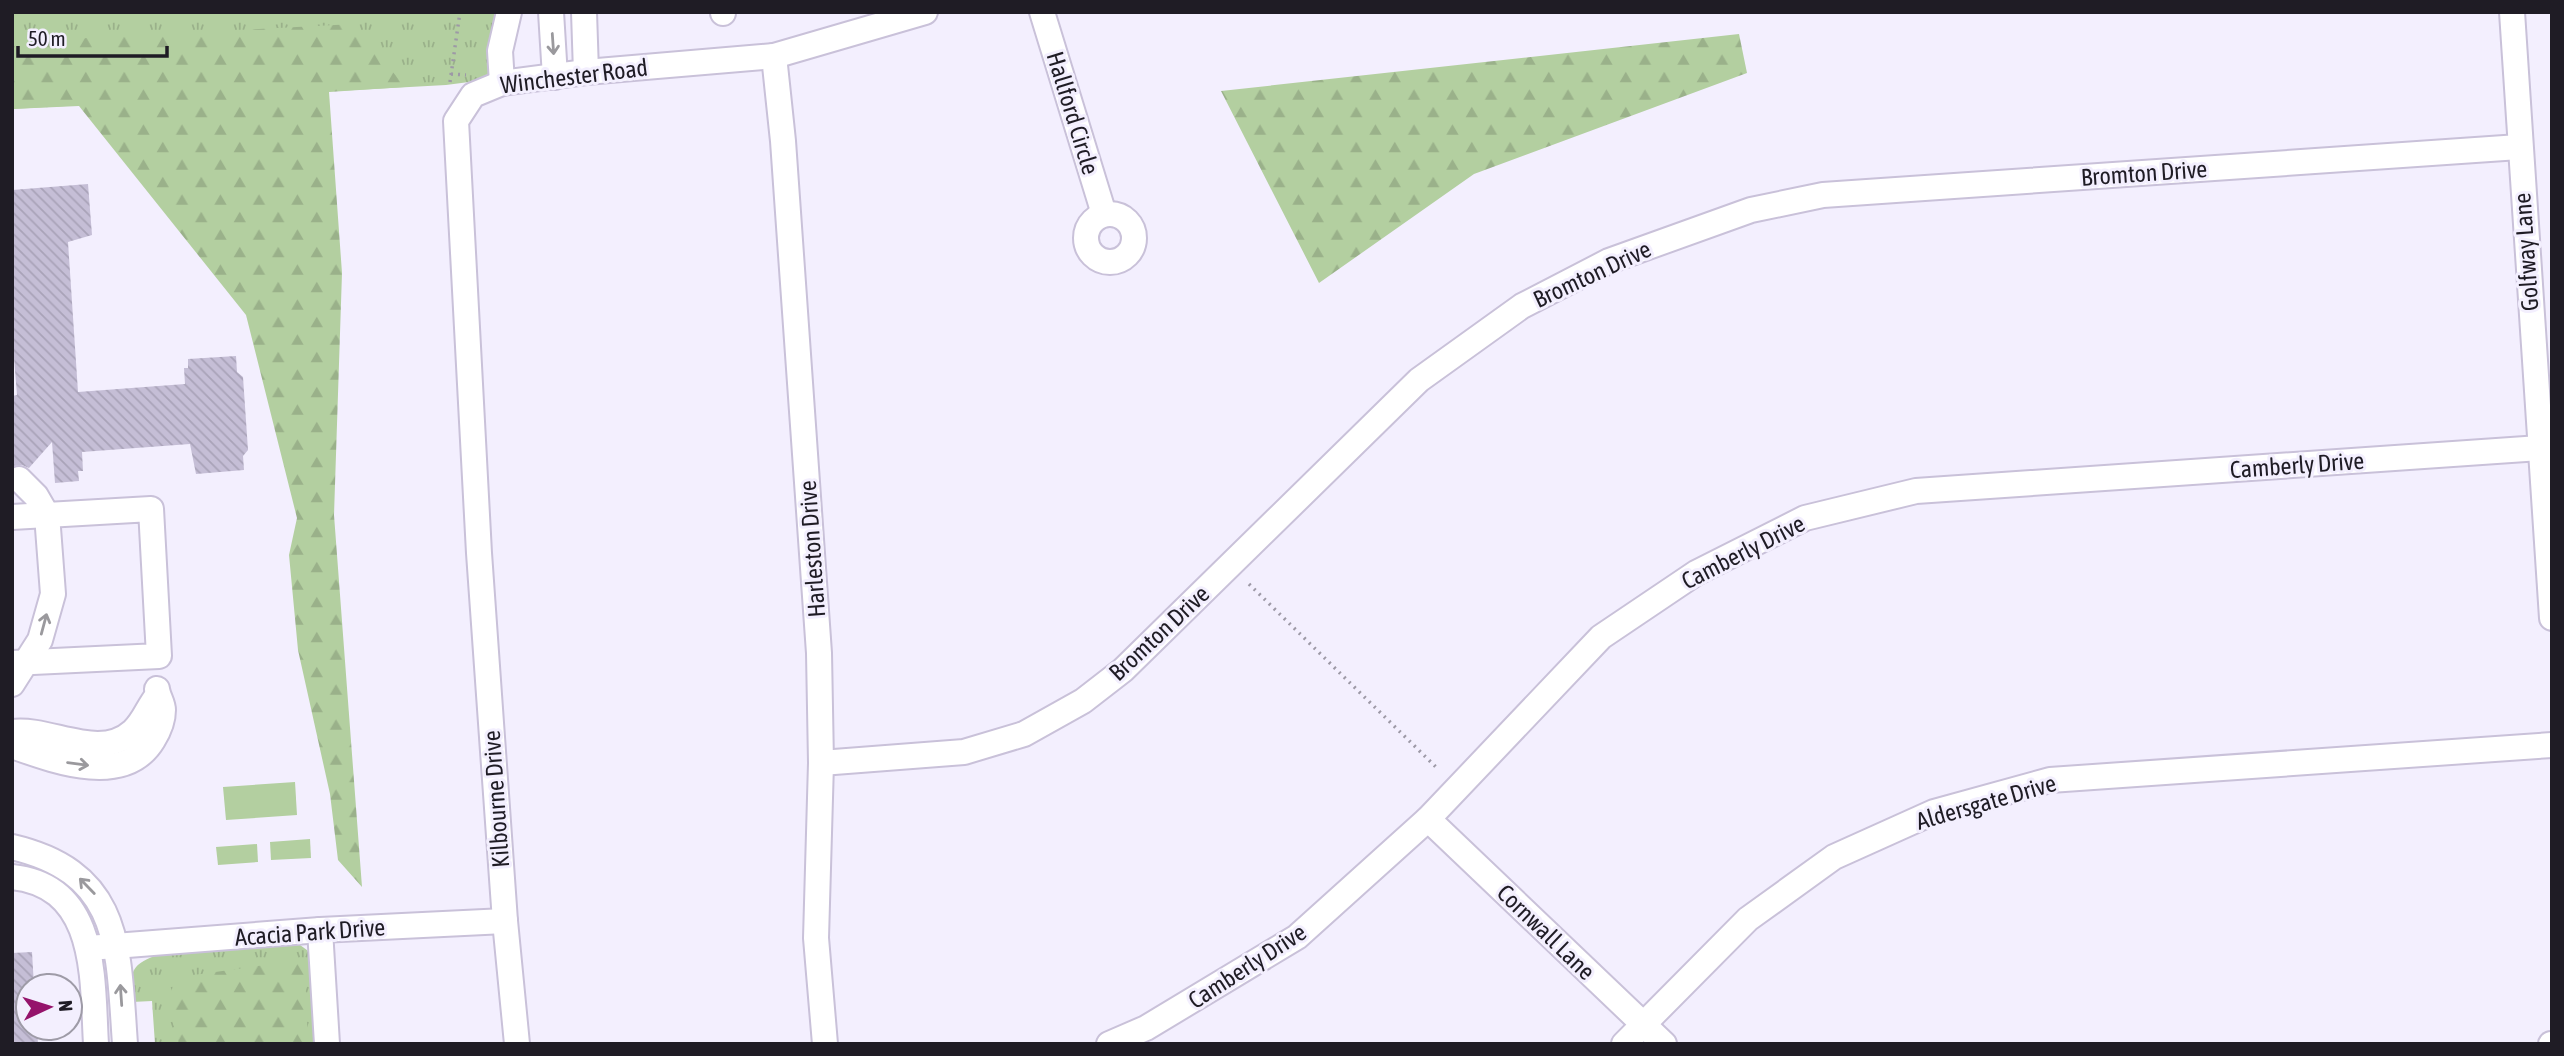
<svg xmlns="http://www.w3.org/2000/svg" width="2564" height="1056" font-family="'Asap Condensed',sans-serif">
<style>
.grass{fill:url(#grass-tufts)}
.forest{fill:url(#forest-firs)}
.garden{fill:#b3cfa0}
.building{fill:url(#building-back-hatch)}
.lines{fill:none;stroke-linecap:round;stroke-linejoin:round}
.minor-casing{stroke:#c9c1d9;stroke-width:28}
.path{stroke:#9d99a6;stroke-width:3.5;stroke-dasharray:2 5;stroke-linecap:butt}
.minor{stroke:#fff;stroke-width:24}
.oneway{stroke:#9a999d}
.labels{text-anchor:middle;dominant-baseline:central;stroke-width:6;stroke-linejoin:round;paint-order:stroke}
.street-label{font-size:24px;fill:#1f1c25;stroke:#f3effe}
</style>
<defs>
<pattern id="grass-tufts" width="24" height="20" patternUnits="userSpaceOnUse" patternTransform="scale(1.75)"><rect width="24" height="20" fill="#b3cfa0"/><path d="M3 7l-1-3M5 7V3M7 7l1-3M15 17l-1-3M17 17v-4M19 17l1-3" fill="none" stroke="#9ab18a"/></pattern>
<pattern id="forest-firs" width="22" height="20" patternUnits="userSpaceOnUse" patternTransform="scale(1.75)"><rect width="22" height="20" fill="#b3cfa0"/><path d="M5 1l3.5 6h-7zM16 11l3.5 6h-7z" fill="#9ab18a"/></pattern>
<pattern id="building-back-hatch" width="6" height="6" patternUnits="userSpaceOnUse" patternTransform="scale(1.75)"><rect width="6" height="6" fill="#c5bed6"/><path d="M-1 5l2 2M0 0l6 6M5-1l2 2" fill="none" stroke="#a9a3b8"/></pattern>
</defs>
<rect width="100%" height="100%" fill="#f3effe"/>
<g class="grass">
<path d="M12 12H512L492 79 446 85 12 109Z"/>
<path d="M300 945 311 953 317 1044H155L152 1001 132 1002C131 973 128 966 157 955Z"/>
</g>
<g class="forest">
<path d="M354 24 405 87 329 92 342 273 334 515 362 887 338 860 330 794 298 650 289 555 297 518 246 315 79 106 12 109V42Z"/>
<path d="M1739 34 1747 73 1474 174 1319 283 1221 91Z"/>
<path d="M301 960 305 974 308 1044H179C173 1019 160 998 180 977Z"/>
</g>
<g class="garden">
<path d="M295 782 297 815 226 820 223 787Z"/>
<path d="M310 839 311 858 271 860 270 842Z"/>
<path d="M257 844 258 862 218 865 216 847Z"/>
</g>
<g class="building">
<path d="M88 184 92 235 68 242 78 392 185 384 184 368H188V359L236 356 237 372 243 377 248 450 243 456 244 470 196 474 190 444 82 452 83 471H78L79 481 55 483 52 442 29 468 22 465 12 466V396L17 395 12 333V190Z"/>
<path d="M32 952 34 986H28V1028H37L38 1044H12V953Z"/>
</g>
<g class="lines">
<defs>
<g id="minor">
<path d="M551 12 555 77"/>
<path d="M584 12 586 72"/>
<path d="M723 12V13"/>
<path d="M1042 12 1104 214"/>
<path d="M2512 12 2552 618"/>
<path d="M774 56 783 141 819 653 821 763 816 938 825 1044"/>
<path d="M502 83 500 51 509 12"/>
<circle cx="1110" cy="238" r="24"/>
<path d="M12 517 151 509 159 656 12 663"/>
<path d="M12 684 40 640 53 594 47 515 36 496 19 479"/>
<path d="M12 732C51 727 99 762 133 731 144 721 148 707 157 696"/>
<path d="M12 746C52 760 124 788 153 740 158 732 163 721 163 710 163 703 158 697 157 689"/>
<path d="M821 763 964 752 1024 734 1083 701 1123 670 1419 380 1522 306 1609 261 1751 210 1823 195 2519 147"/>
<path d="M1428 819 1664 1044"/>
<path d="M12 847C123 873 118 949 125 1044"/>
<path d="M12 877C99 886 92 980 96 1044"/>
<path d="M320 930 327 1044"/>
<path d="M89 948 320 930 505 921"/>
<path d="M517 1044 505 921 479 553 456 121 473 95 502 83 586 72 774 56 925 12"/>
<path d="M1109 1044 1146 1028 1297 937 1428 819 1601 637 1696 573 1805 518 1916 491 2540 448"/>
<path d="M1624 1044 1748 919 1834 857 1934 812 2050 780 2552 745"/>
<path d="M2551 1044H2552"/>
</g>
</defs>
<use href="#minor" class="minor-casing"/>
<g class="path">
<path d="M451 74 466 75"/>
<path d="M450 82 460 12"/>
<path d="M1249 584 1439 770"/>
</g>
<use href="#minor" class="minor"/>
</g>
<defs><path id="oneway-shaft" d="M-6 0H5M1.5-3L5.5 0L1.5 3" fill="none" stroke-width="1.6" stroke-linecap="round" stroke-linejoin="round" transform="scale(1.75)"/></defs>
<g class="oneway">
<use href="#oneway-shaft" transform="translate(553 44) rotate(86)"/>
<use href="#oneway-shaft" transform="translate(44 624) rotate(-75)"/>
<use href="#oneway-shaft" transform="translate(78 764) rotate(8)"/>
<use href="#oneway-shaft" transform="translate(87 886) rotate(-134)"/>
<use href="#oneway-shaft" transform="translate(121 995) rotate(-94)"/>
</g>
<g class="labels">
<g class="street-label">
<text transform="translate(574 76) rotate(-7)">Winchester Road</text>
<text transform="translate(1073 113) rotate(73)">Hallford Circle</text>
<text transform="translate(2144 173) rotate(-4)">Bromton Drive</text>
<text transform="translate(2526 252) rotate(-94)">Golfway Lane</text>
<text transform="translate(1592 274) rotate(-25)">Bromton Drive</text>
<text transform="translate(2297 465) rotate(-4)">Camberly Drive</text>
<text transform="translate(812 549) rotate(-94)">Harleston Drive</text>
<text transform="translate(1743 552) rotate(-27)">Camberly Drive</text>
<text transform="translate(1159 633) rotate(-43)">Bromton Drive</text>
<text transform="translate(496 799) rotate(-94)">Kilbourne Drive</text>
<text transform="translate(1986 802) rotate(-16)">Aldersgate Drive</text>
<text transform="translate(310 932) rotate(-4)">Acacia Park Drive</text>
<text transform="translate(1546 932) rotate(44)">Cornwall Lane</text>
<text transform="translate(1247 966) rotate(-33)">Camberly Drive</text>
</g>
</g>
<rect width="2564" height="1056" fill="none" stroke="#1f1c25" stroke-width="28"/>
<g transform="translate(49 1007) rotate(86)"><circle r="33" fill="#f3effe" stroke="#9e9ba7" stroke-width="2"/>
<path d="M0-5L12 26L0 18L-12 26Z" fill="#95136b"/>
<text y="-10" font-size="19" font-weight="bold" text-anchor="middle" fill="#1f1c25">N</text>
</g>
<path d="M18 46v10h149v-10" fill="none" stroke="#1f1c25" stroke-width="3.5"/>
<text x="28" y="46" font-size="21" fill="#1f1c25" stroke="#f3effe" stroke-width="5" paint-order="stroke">50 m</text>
</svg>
